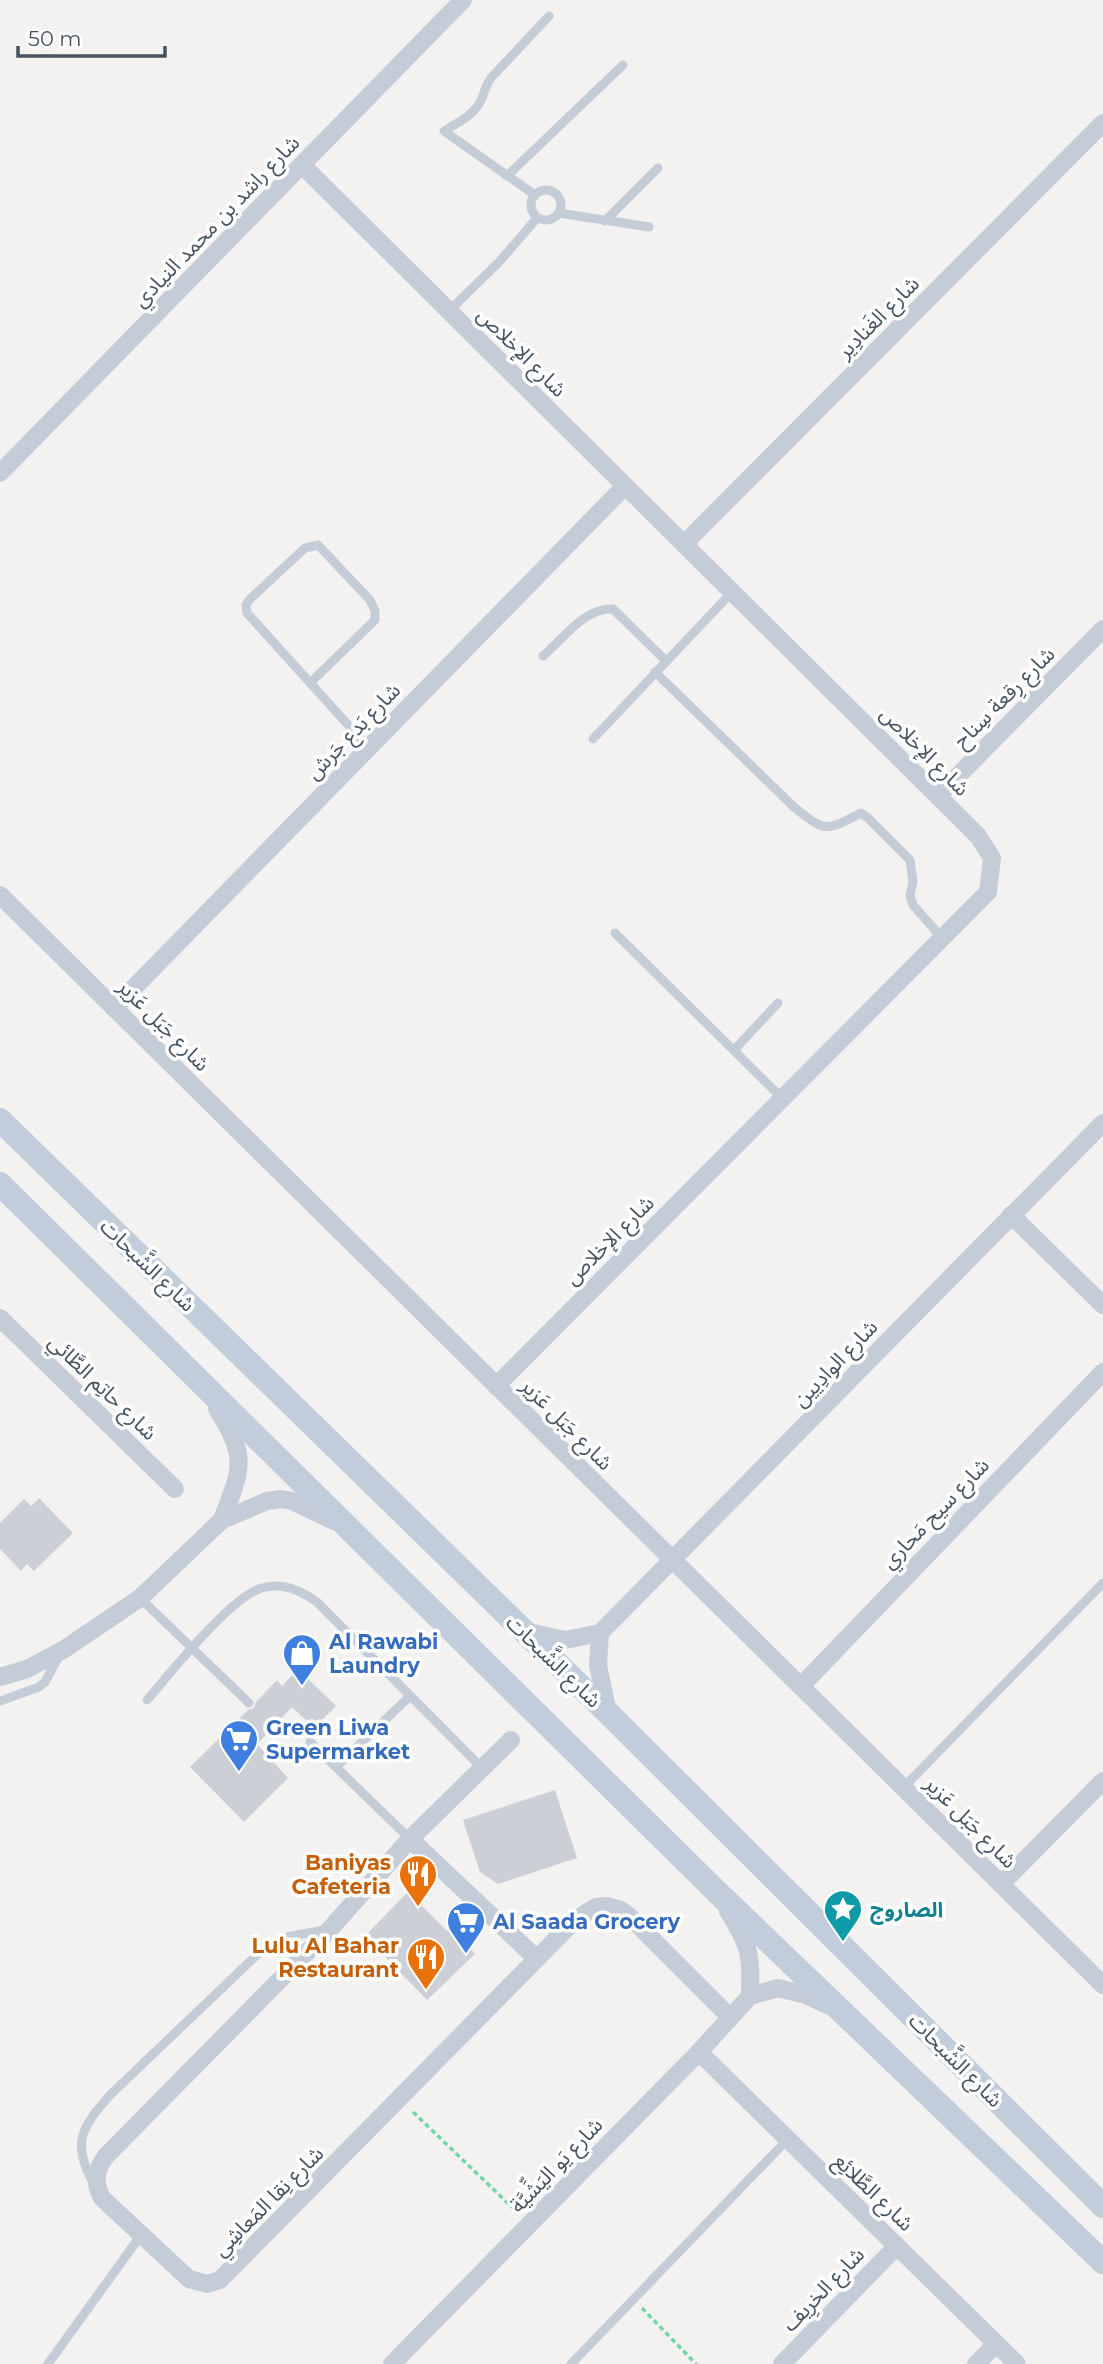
<svg xmlns="http://www.w3.org/2000/svg" width="1103" height="2364" font-family="Montserrat,'Noto Sans Arabic',sans-serif">
<style>
.building{fill:#cdcfd7}
.lines{fill:none;stroke-linecap:round;stroke-linejoin:round}
.path{stroke:#71d6ab;stroke-width:3.5;stroke-dasharray:5 3.5;stroke-linecap:butt}
.lane{stroke:#c4ccd7;stroke-width:9}
.street{stroke:#c4ccd7;stroke-width:18}
.secondary{stroke:#c2cddb;stroke-width:24}
.labels{text-anchor:middle;dominant-baseline:central;stroke-width:7;stroke-linejoin:round;paint-order:stroke}
.street-label{font-size:21px;fill:#475361;stroke:#fff}
.shop-label{font-size:21px;font-weight:bold;fill:#366cbe;stroke:#fff;text-anchor:start}
.food-label{font-size:21px;font-weight:bold;fill:#c56008;stroke:#fff;text-anchor:end}
.culture-label{font-size:21px;font-weight:bold;fill:#0d838f;stroke:#fff;text-anchor:start}
</style>
<rect width="100%" height="100%" fill="#f4f1f1"/>
<g class="building">
<path d="M39 1498 73 1533 34 1571 27 1564 21 1571 0 1549V1523L24 1499 31 1506Z"/>
<path d="M298 1669 336 1706 314 1728 292 1707 257 1744 288 1778 244 1822 190 1767 248 1710 254 1708 256 1702 277 1680 282 1686Z"/>
<path d="M555 1790 577 1858 498 1884 480 1872 463 1820Z"/>
<path d="M408 1892 447 1931 450 1928 475 1954 427 2000 365 1936Z"/>
</g>
<g class="lines">
<g class="path">
<path d="M413 2112 518 2213"/>
<path d="M642 2308 696 2364"/>
</g>
<g class="lane">
<path d="M507 176 623 65"/>
<circle cx="546" cy="205" r="15"/>
<path d="M535 195 444 131C459 122 475 115 482 98 485 90 486 85 491 78L549 16"/>
<path d="M559 213 649 227"/>
<path d="M605 221 658 168"/>
<path d="M449 311 500 261 537 218"/>
<path d="M543 656C563 639 585 607 613 609L665 660"/>
<path d="M655 672 794 807C825 832 825 832 861 813L868 818 910 860 913 882 910 895 913 905 942 938"/>
<path d="M310 683 375 620V611L370 600 318 545 305 548 249 600 246 605 247 613 369 748"/>
<path d="M593 739 732 592"/>
<path d="M615 933 783 1099"/>
<path d="M734 1050 778 1003"/>
<path d="M140 1598 249 1703"/>
<path d="M147 1700C170 1674 231 1596 262 1588 282 1582 300 1590 317 1602L482 1768"/>
<path d="M0 1701 39 1687 45 1682 59 1656"/>
<path d="M310 1742 410 1839"/>
<path d="M336 1767 410 1696"/>
<path d="M903 1788 1103 1583"/>
<path d="M94 2184C71 2144 81 2128 110 2095L261 1951 287 1937 324 1930"/>
<path d="M48 2364 141 2235"/>
<path d="M571 2364 787 2140"/>
</g>
<g class="street">
<path d="M302 165 978 836 992 858 988 892 496 1386"/>
<path d="M0 473 463 0"/>
<path d="M684 544 1103 123"/>
<path d="M938 796 1103 629"/>
<path d="M0 895 1103 1985"/>
<path d="M114 1008 625 486"/>
<path d="M1011 1215 1103 1305"/>
<path d="M0 1318 175 1489"/>
<path d="M217 1409C249 1458 241 1469 222 1520"/>
<path d="M524 1631 565 1640 600 1633 1103 1123"/>
<path d="M600 1633 598 1665 608 1713"/>
<path d="M0 1677 27 1669 63 1650 140 1598 222 1520 267 1501 281 1499 292 1501 334 1521"/>
<path d="M801 1686 1103 1372"/>
<path d="M511 1740 410 1839 330 1929 106 2156C95 2170 94 2183 102 2198L189 2279 207 2284 220 2280 575 1920 596 1907 608 1906 621 1910 630 1917 730 2017"/>
<path d="M410 1839 536 1958"/>
<path d="M1001 1884 1103 1781"/>
<path d="M728 1911C751 1948 751 1954 750 1996"/>
<path d="M699 2052 1017 2364"/>
<path d="M392 2364 699 2052 750 1996 778 1988 806 1995 830 2006"/>
<path d="M782 2364 897 2246"/>
<path d="M976 2364 996 2344"/>
</g>
<g class="secondary">
<path d="M0 1120 608 1713 1103 2206"/>
<path d="M0 1184 715 1890 1103 2262"/>
</g>
</g>
<defs>
<symbol id="shop-pin" viewBox="-11 -11 22 30"><path d="M0 17L-7.5 6A9.5 9.5 0 1 1 7.5 6Z" fill="#3f7fe0" stroke="#fff"/><path d="M-5-2.5h2.3a2.7 3.5 0 0 1 5.4 0H5L5.5 6h-11ZM-1.5-2.5h3a1.5 2.3 0 0 0-3 0Z" fill="#fff"/></symbol>
<symbol id="supermarket-pin" viewBox="-11 -11 22 30"><path d="M0 17L-7.5 6A9.5 9.5 0 1 1 7.5 6Z" fill="#3f7fe0" stroke="#fff"/><path d="M-6-5.5h2.5l.6 2H6L4.5 2H-2.5L-4.4-4H-6ZM-1.5 3.2a1.3 1.3 0 1 0 .1 0ZM3 3.2a1.3 1.3 0 1 0 .1 0Z" fill="#fff"/></symbol>
<symbol id="restaurant-pin" viewBox="-11 -11 22 30"><path d="M0 17L-7.5 6A9.5 9.5 0 1 1 7.5 6Z" fill="#e8710a" stroke="#fff"/><path d="M-5-6h1v4h1v-4h1v4h1v-4h1v5L-1.5 .5V6h-2V.5L-5-1ZM5-6V6H3V1.5H1.5Q1.5-4 5-6Z" fill="#fff"/></symbol>
<symbol id="sight-pin" viewBox="-11 -11 22 30"><path d="M0 17L-7.5 6A9.5 9.5 0 1 1 7.5 6Z" fill="#0f9aa8" stroke="#fff"/><path d="M0-6L1.8-2.2L6-1.7L2.9 1.2L3.7 5.4L0 3.3L-3.7 5.4L-2.9 1.2L-6-1.7L-1.8-2.2Z" fill="#fff"/></symbol>
</defs>
<g fill-rule="evenodd">
<use href="#shop-pin" x="280" y="1631" width="44" height="60"/>
<use href="#supermarket-pin" x="217" y="1717" width="44" height="60"/>
<use href="#restaurant-pin" x="396" y="1852" width="44" height="60"/>
<use href="#sight-pin" x="821" y="1887" width="44" height="60"/>
<use href="#supermarket-pin" x="444" y="1899" width="44" height="60"/>
<use href="#restaurant-pin" x="404" y="1935" width="44" height="60"/>
</g>
<g class="labels">
<g class="street-label">
<text transform="translate(216 221) rotate(-46)">شارع راشد بن محمد النيادي</text>
<text transform="translate(878 317) rotate(-45)">شارع الغَنادِير</text>
<text transform="translate(522 352) rotate(45)">شارع الإخلاص</text>
<text transform="translate(1004 697) rotate(-45)">شارع رِقعة سِناح</text>
<text transform="translate(353 731) rotate(-46)">شارع بَدع جَرش</text>
<text transform="translate(925 751) rotate(45)">شارع الإخلاص</text>
<text transform="translate(164 1025) rotate(45)">شارع جَبَل عَزير</text>
<text transform="translate(609 1240) rotate(-45)">شارع الإخلاص</text>
<text transform="translate(148 1265) rotate(44)">شارع الشَّبحات</text>
<text transform="translate(835 1363) rotate(-46)">شارع الوادِيين</text>
<text transform="translate(103 1387) rotate(44)">شارع حاتِم الطَّائي</text>
<text transform="translate(567 1424) rotate(45)">شارع جَبَل عَزير</text>
<text transform="translate(935 1513) rotate(-46)">شارع سيح مَحاري</text>
<text transform="translate(554 1661) rotate(44)">شارع الشَّبحات</text>
<text transform="translate(971 1822) rotate(45)">شارع جَبَل عَزير</text>
<text transform="translate(956 2060) rotate(45)">شارع الشَّبحات</text>
<text transform="translate(556 2165) rotate(-46)">شارع يَو اليَشِّيَّة</text>
<text transform="translate(874 2192) rotate(44)">شارع الطَّلائِع</text>
<text transform="translate(268 2201) rotate(-45)">شارع نِقا المَعاشِي</text>
<text transform="translate(823 2289) rotate(-46)">شارع الخرِيف</text>
</g>
<g class="shop-label">
<text x="329" y="1641">Al Rawabi<tspan x="329" dy="24">Laundry</tspan></text>
<text x="266" y="1727">Green Liwa<tspan x="266" dy="24">Supermarket</tspan></text>
<text x="493" y="1921">Al Saada Grocery</text>
</g>
<g class="food-label">
<text x="391" y="1862">Baniyas<tspan x="391" dy="24">Cafeteria</tspan></text>
<text x="399" y="1945">Lulu Al Bahar<tspan x="399" dy="24">Restaurant</tspan></text>
</g>
<g class="culture-label">
<text x="870" y="1909">الصاروج</text>
</g>
</g>
<path d="M18 46v10h147v-10" fill="none" stroke="#475361" stroke-width="3.5"/>
<text x="28" y="46" font-size="21" fill="#475361" stroke="#ffffff" stroke-width="5" paint-order="stroke">50 m</text>
</svg>
